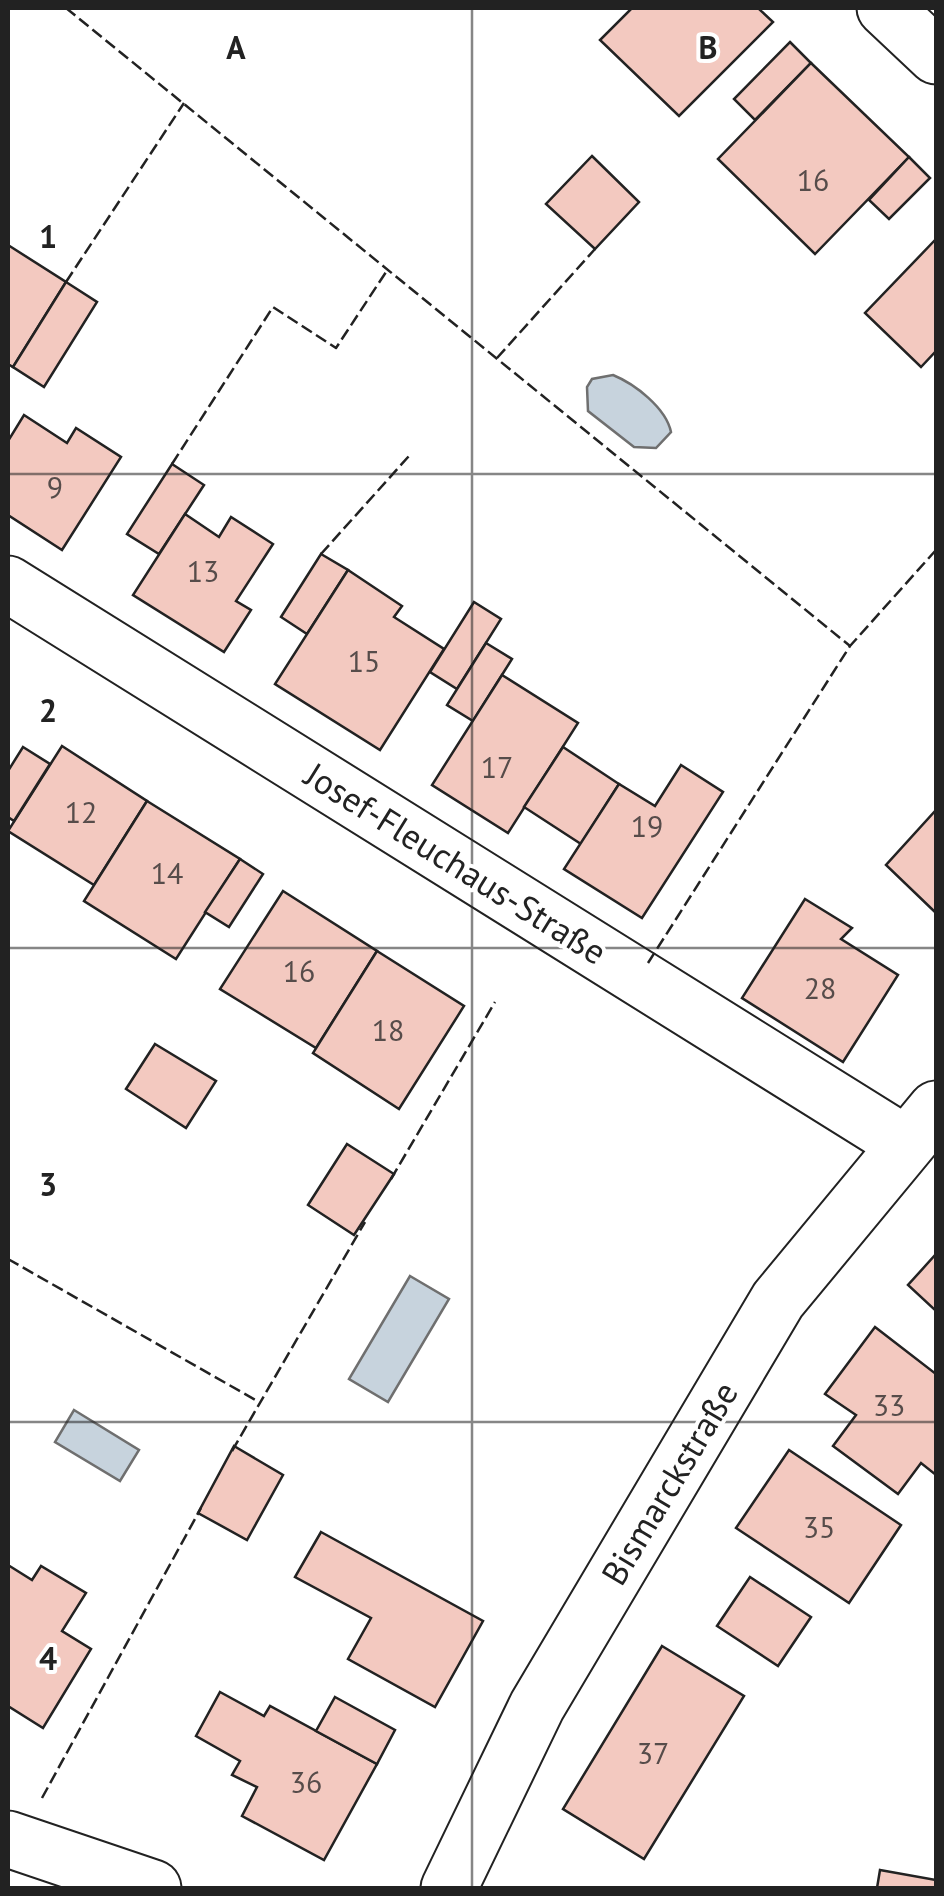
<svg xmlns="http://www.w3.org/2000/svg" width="944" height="1896" font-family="'PT Sans',sans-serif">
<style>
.water{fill:#c7d3dd;stroke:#6f6f6f;stroke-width:2.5}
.building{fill:#f3c9c0;stroke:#222;stroke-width:2.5}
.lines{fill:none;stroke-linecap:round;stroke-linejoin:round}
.street-casing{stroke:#222;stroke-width:59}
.street{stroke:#fff;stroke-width:55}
.fence{stroke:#222;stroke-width:2.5;stroke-dasharray:12 5;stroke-linecap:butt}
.grid{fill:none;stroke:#222;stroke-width:2.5;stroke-opacity:0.55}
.labels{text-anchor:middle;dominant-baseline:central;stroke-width:8;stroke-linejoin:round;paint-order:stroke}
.number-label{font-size:30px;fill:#564c4a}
.street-label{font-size:35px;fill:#222;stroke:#fff}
.grid-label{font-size:32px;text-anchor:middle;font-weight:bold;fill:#222;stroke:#fff;stroke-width:8;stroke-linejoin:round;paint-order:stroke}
</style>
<rect width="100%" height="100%" fill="#fff"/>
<g class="water">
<path d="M613 375C635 384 666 408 671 432L656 448 634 447 588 411 587 387 592 379Z"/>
<path d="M410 1276 449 1299 388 1402 349 1379Z"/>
<path d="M74 1410 139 1450 120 1481 55 1442Z"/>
</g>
<g class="building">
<path d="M632 8H758L773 22 679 116 600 40Z"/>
<path d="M790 42 811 63 755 120 734 99Z"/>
<path d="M811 63 909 157 815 254 718 159Z"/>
<path d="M592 156 639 202 595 249 546 204Z"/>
<path d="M909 157 930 178 889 219 869 200Z"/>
<path d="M936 239V351L921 367 865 313Z"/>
<path d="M8 245 66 282 13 367 8 364Z"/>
<path d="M66 282 97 302 44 387 13 367Z"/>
<path d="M24 415 67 443 76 428 121 457 62 550 8 515V441Z"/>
<path d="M172 464 204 485 159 554 127 534Z"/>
<path d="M185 514 219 537 231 517 273 544 236 601 251 610 224 652 133 595Z"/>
<path d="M321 554 348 570 307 634 281 617Z"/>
<path d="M348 570 402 606 394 617 444 649 380 750 275 684Z"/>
<path d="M474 602 501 619 457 689 430 672Z"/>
<path d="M486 643 512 659 473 721 447 705Z"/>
<path d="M502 675 578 723 508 833 432 785Z"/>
<path d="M62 746 147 801 94 885 8 831Z"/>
<path d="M23 747 50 764 14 821 8 817V771Z"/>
<path d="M563 747 619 784 581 844 524 807Z"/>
<path d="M681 765 723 792 642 918 564 869 619 784 655 806Z"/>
<path d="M147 801 240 859 176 959 84 901Z"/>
<path d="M936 810V913L886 865Z"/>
<path d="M240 859 263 874 229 927 205 912Z"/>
<path d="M283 891 377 951 316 1048 220 989Z"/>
<path d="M805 899 852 928 841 939 898 975 843 1062 742 998Z"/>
<path d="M377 951 464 1006 399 1109 313 1053Z"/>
<path d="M155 1044 216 1081 186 1128 126 1089Z"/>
<path d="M347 1144 394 1174 354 1235 308 1205Z"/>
<path d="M936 1254V1311L908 1285Z"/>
<path d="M875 1327 936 1374V1475L921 1463 898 1494 833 1446 856 1415 825 1394Z"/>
<path d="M234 1446 283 1475 247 1540 198 1513Z"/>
<path d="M789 1450 901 1525 849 1603 736 1528Z"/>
<path d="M321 1532 483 1621 435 1707 348 1659 371 1618 295 1577Z"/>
<path d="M8 1565 32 1580 41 1566 86 1593 62 1631 91 1649 43 1728 8 1706Z"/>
<path d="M750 1577 811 1617 778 1666 717 1626Z"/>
<path d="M662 1646 744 1696 644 1859 563 1809Z"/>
<path d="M220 1692 264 1716 270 1706 377 1764 324 1860 242 1816 257 1787 232 1775 240 1761 196 1736Z"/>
<path d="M335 1697 395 1730 377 1764 316 1731Z"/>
<path d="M880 1870 936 1880V1888H877Z"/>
</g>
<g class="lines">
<defs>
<g id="street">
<path d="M885 8 936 56"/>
<path d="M8 584 904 1143"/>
<path d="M8 1839 153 1888"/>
<path d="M449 1888 537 1706 778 1300 936 1109"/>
</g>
</defs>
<use href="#street" class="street-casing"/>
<use href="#street" class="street"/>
<g class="fence">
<path d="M66 8 850 646"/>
<path d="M66 282 184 103"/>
<path d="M497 358 595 249"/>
<path d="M172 464 273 307 336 348 388 269"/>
<path d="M321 554 409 456"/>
<path d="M648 963 850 646 936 550"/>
<path d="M391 1179 495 1002"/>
<path d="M8 1259 259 1402"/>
<path d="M232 1451 365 1222"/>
<path d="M42 1798 201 1508"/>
</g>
</g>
<path class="grid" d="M472 8V1888M8 474H936M8 948H936M8 1422H936"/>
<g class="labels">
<g class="number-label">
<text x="813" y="179">16</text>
<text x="55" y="486">9</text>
<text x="203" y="570">13</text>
<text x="364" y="660">15</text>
<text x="497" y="766">17</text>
<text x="81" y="811">12</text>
<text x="647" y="825">19</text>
<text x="167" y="872">14</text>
<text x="299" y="970">16</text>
<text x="820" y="987">28</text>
<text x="388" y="1029">18</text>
<text x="889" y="1404">33</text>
<text x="819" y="1526">35</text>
<text x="653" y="1752">37</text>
<text x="306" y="1781">36</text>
</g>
<g class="street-label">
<text transform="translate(456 863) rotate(32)">Josef-Fleuchaus-Straße</text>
<text transform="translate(669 1483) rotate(-59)">Bismarckstraße</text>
</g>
</g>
<g class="grid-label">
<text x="236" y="59">A</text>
<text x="708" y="59">B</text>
<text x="48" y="248">1</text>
<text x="48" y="722">2</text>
<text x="48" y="1196">3</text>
<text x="48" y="1670">4</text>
</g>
<rect width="944" height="1896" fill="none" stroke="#222222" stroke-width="20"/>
</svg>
